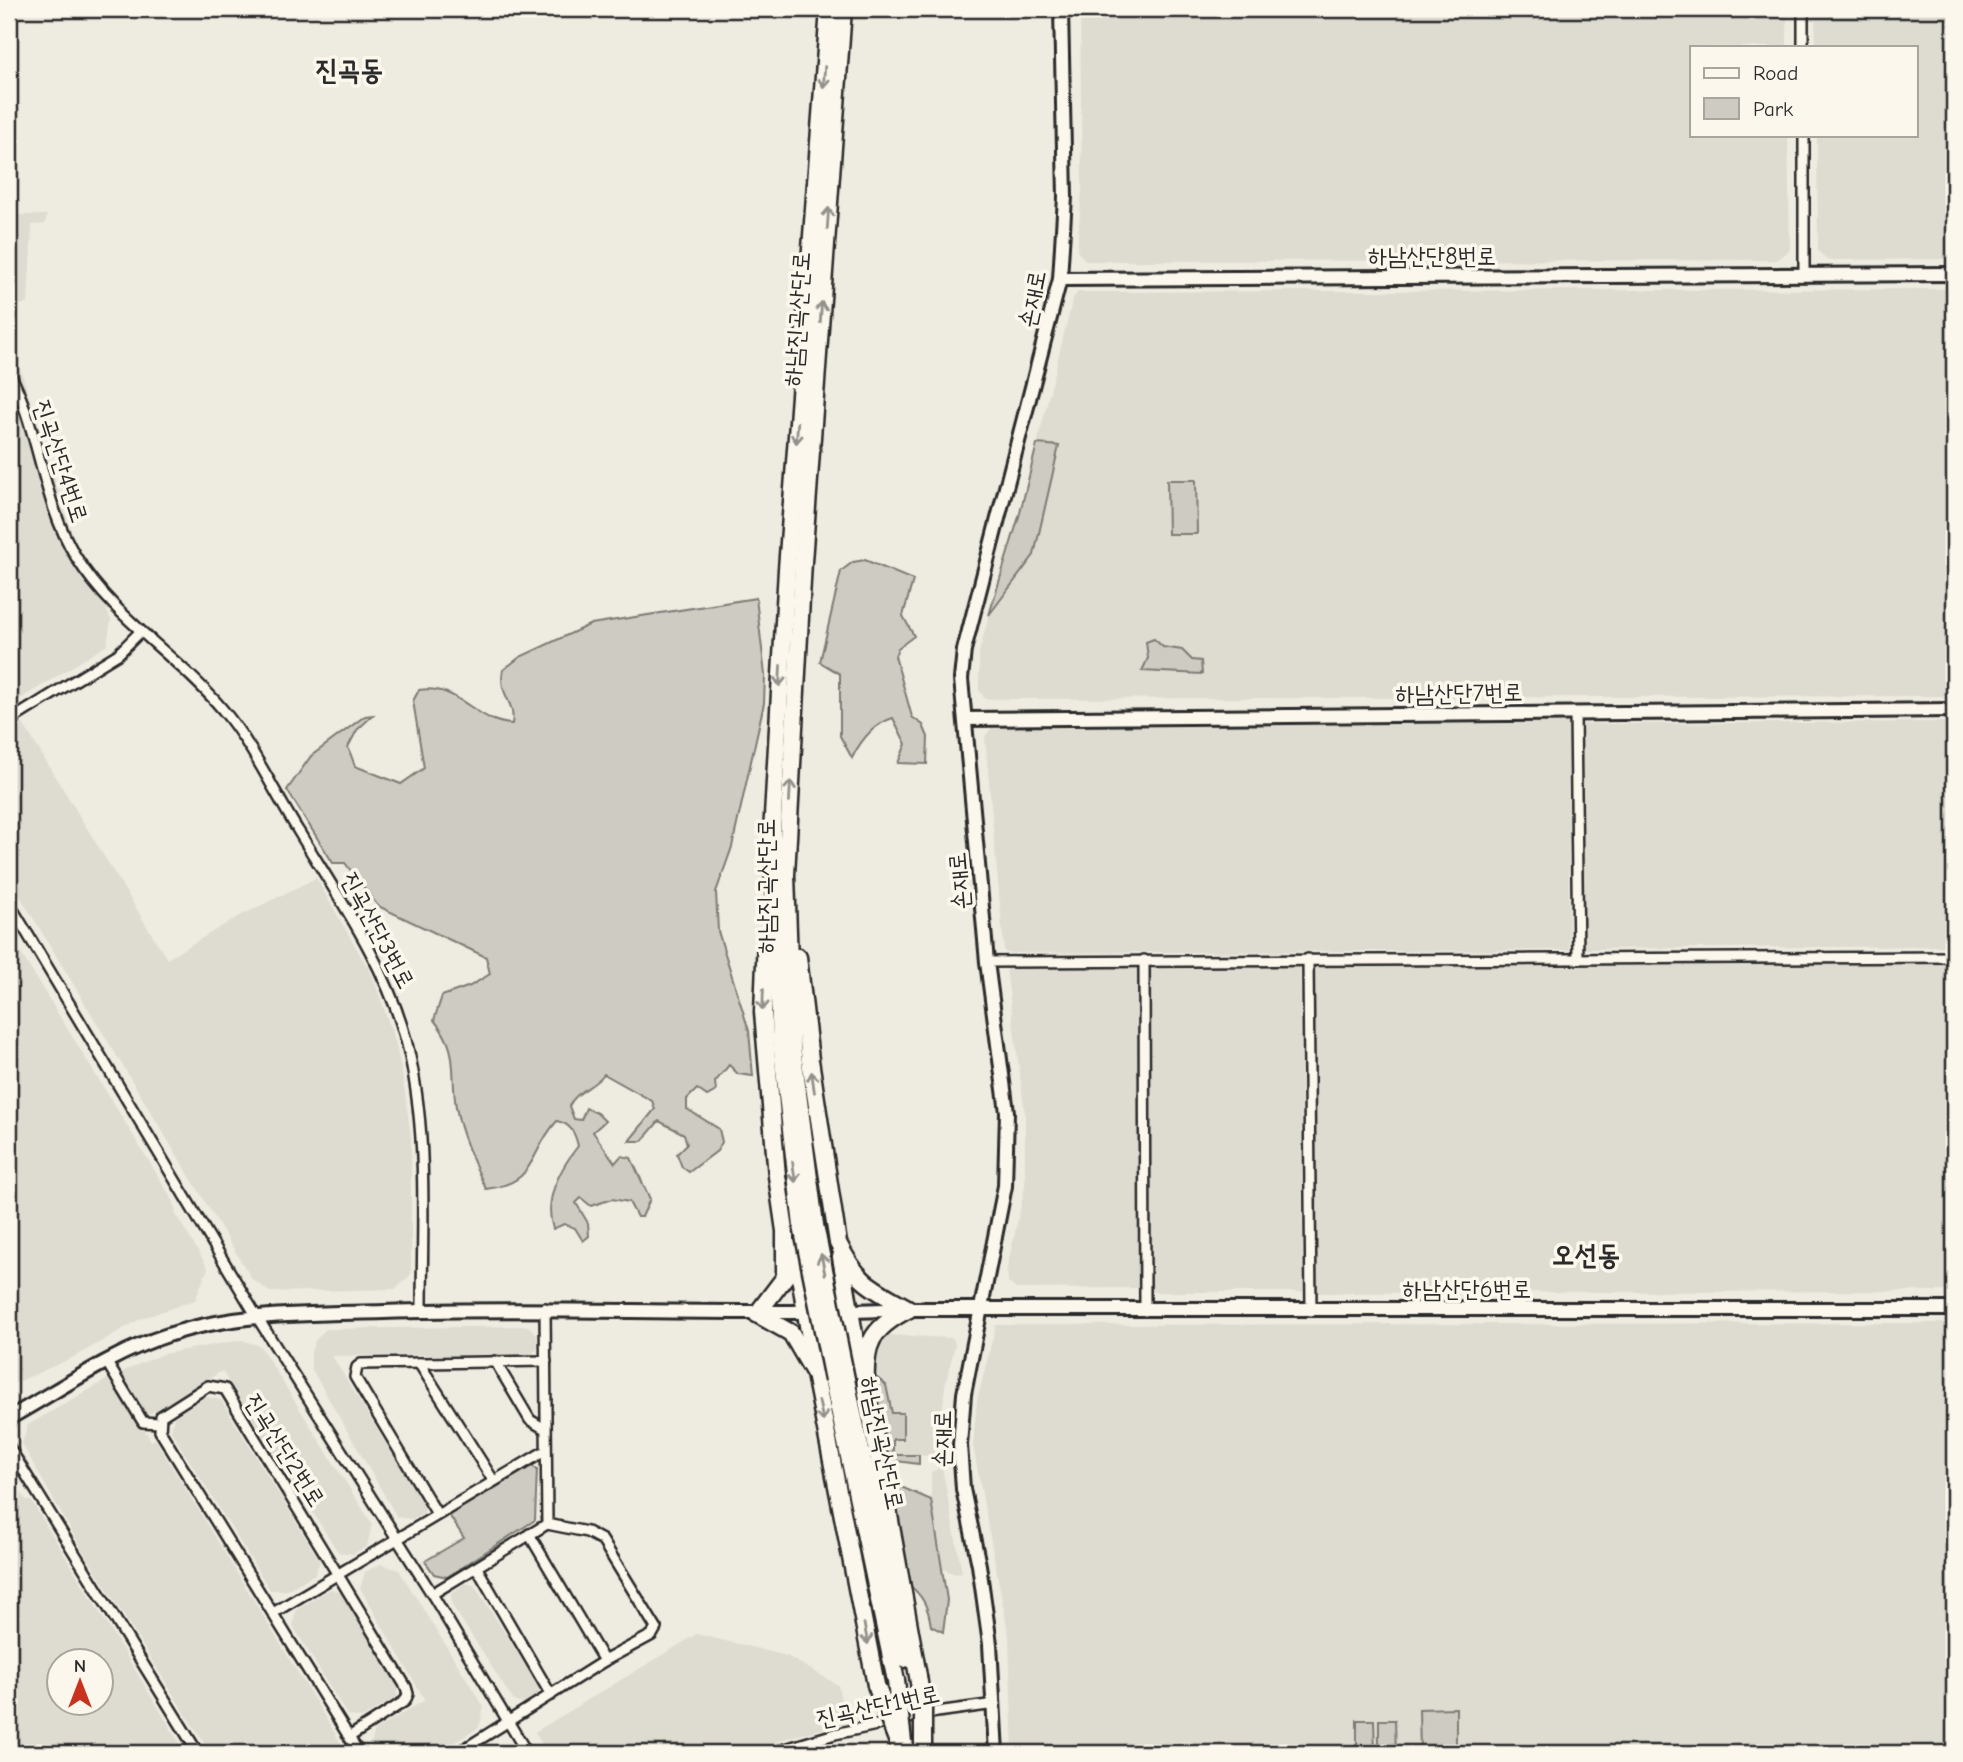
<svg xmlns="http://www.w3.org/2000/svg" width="1963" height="1762" font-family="'Comic Neue','Poor Story',sans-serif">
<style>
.built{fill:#dedbd1;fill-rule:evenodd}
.green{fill:#cecbc2;stroke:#7c7b76;stroke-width:2}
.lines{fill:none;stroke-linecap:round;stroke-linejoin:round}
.street-casing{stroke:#2b2b2b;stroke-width:14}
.secondary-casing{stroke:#2b2b2b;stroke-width:18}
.highway-casing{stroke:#2b2b2b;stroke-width:21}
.street{stroke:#fbf7ec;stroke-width:9}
.secondary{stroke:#fbf7ec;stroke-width:12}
.highway{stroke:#fbf7ec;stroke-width:16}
.highway-bridge-casing{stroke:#2b2b2b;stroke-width:21;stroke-linecap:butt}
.highway-bridge{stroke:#fbf7ec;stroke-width:16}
.oneway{stroke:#93918c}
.labels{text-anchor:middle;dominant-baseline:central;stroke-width:7;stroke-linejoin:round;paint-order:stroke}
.street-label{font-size:24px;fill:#2b2b2b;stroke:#fbf7ec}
.quarter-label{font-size:28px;font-weight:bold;fill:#2b2b2b;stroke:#fbf7ec}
</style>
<rect width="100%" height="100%" fill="#eeebe0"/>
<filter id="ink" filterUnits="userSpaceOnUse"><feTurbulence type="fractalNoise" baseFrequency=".0143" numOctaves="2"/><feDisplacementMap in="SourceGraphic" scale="14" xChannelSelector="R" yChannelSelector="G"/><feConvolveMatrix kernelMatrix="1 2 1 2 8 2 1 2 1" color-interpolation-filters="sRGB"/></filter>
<g filter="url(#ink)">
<g class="built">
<path d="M1080 9H1787V47H1692V135H1788L1790 250 1777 260 1086 261 1077 251 1082 190Z"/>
<path d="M1954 9V259L1827 260 1818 251 1817 135H1916V47H1816L1815 11Z"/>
<path d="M9 215H47L45 224 32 225 28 303 15 306 9 312Z"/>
<path d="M1954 289V696L985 699 979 690V653L989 615 1034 554 1059 446 1037 444 1073 298 1078 292Z"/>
<path d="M9 359 21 371 70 529 111 620 107 645 9 706Z"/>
<path d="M22 722 167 959 234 919 316 878 373 977 395 1041 402 1073 411 1137V1274L396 1289 270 1292 252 1279 9 878V730Z"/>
<path d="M1954 722V946L1584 949 1583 724Z"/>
<path d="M1568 723 1569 950 1006 953 1004 950 985 737 992 727Z"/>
<path d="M9 934 174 1202 176 1215 208 1268 195 1300 140 1319 76 1356 9 1386Z"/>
<path d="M1954 963V1291L1315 1293 1314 966Z"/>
<path d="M1148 965H1300L1303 1292H1149Z"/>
<path d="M1136 966 1140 972 1138 1288 1016 1289 1008 1282 1007 1269 1025 1187V1114L1006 968Z"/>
<path d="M1954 1323V1753H1013L1009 1637 973 1446 977 1401 996 1325Z"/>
<path d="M528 1326 537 1334V1349L532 1354 332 1356 425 1507 424 1514 413 1519 397 1517 311 1368V1352L315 1341 326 1329Z"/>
<path d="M883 1335 953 1338 955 1344 945 1386 941 1425 943 1456 893 1455V1439H902V1413H892L882 1381 876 1377 875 1354Z"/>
<path d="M242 1340 260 1346 372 1524 367 1546 353 1554 338 1552 222 1371 139 1420 151 1441 155 1439 347 1753H210L80 1546 22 1444 28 1425 113 1376 162 1354Z"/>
<path d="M206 1397 221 1400 320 1561 315 1574 287 1590H270L171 1431 174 1417Z"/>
<path d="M942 1467 962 1572 956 1574 943 1569 931 1496V1472Z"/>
<path d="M9 1473 25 1499 32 1502 186 1753H9ZM60 1660H102V1702H60Z"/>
<path d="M381 1564 399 1570 484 1707 479 1727 439 1753H373L370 1747 375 1730 425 1700 360 1588 365 1572Z"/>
<path d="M465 1583 474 1585 540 1687 538 1695 530 1702 519 1703 513 1700 452 1605 451 1594Z"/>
<path d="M330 1589 341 1593 397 1682V1697L362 1718 347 1715 293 1626 296 1610Z"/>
<path d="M697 1634 787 1656 838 1685 845 1723 787 1738 753 1753H547L535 1732Z"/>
</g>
<g class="green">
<path d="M1037 444 1059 446 1034 555 989 615 1020 513Z"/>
<path d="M1167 480H1196L1197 534H1168Z"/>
<path d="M865 560 913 580 903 616 914 636 898 648 895 656 912 717 923 725 928 737 927 764 898 763 906 744 893 718C873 724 861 740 852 758L840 736V674L820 662 841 571 853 562Z"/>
<path d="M756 598 765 675 764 703 732 847 716 892 718 931 749 1031 753 1076 738 1074 729 1065 715 1082 716 1091 707 1096 697 1089 687 1099V1109L719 1129 722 1142 717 1151 689 1172 682 1167 677 1154 687 1144 684 1134 659 1121 642 1141H629L655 1109 652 1101 604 1074C592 1089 577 1090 569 1106L574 1119 581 1120 586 1108 597 1113 605 1121 593 1132 615 1163 621 1156 631 1158 650 1199 642 1217H637L629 1202 612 1199 591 1206 581 1198 576 1203 588 1223 589 1236 583 1241 575 1228 564 1224 553 1229C543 1199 560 1169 578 1146 575 1133 571 1124 557 1121 528 1153 538 1183 486 1189 474 1163 461 1135 456 1107 450 1071 460 1051 434 1020L442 996 470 986 490 974 486 957 378 906 345 863H333L287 790 311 756 365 716 373 715 357 730 348 747 355 766 401 784 424 768 413 701 419 690C458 683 476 723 512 724 516 701 498 696 503 670L520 657 591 624Z"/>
<path d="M1154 639 1163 647 1182 650 1192 660 1201 661 1202 674 1142 671 1148 658 1146 642Z"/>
<path d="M876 1377 886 1385 892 1413H903V1439H893V1455H919V1464L897 1461 893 1476 901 1487 931 1500 947 1600 943 1632 931 1626C928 1606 923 1596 908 1584L887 1478 882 1423 873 1385Z"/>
<path d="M529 1465 537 1469 535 1520 447 1577 434 1574 425 1561 464 1538 449 1515Z"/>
<path d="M1456 1708V1753H1420L1419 1709Z"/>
<path d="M1357 1720H1374L1375 1753H1357Z"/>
<path d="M1379 1720H1395L1396 1753H1379Z"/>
</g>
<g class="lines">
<defs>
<g id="street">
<path d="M1803 9V47"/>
<path d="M1804 135V274"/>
<path d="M9 372C40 430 41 500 76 557 114 619 177 655 223 710 253 746 274 792 299 832 339 898 386 965 406 1040 429 1128 422 1221 422 1311"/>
<path d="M1575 713 1578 959"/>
<path d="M9 721 118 654 139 633"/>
<path d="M9 903 257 1317 432 1594 527 1753"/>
<path d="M1308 959 1311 1311"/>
<path d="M1144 960 1145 1311"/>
<path d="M987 962 1954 957"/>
<path d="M545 1308 547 1524"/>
<path d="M106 1361 143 1422 159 1423"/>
<path d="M495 1361 530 1420 545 1429"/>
<path d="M419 1363 493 1480"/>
<path d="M9 1447 198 1753"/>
<path d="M437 1514 355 1377 357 1367 361 1364 546 1361"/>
<path d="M529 1534 604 1661"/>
<path d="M477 1568 551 1695"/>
<path d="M432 1594 547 1524 587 1532 602 1540 656 1628 652 1635 604 1661 458 1753"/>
<path d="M273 1613 545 1451"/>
<path d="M349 1737 405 1701 408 1694 406 1687 225 1389 208 1386 161 1416 160 1431 359 1753"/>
<path d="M772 1753 835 1734 937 1712 995 1704"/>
</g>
<g id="secondary">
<path d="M1060 279 1954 274"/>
<path d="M965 719 1954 710"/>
<path d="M9 1418C61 1389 111 1353 168 1335 237 1312 312 1314 384 1312 559 1306 734 1317 909 1309H1954"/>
<path d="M996 1753 990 1644 979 1565 963 1489 960 1445 964 1394 1005 1186 1007 1112 987 962 961 679 964 650 1060 279 1065 197 1061 9"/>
</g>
<g id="highway">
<path d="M766 938 763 1012 777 1176 785 1231V1277L757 1314 791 1333 815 1374 876 1685"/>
<path d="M798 957 810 1060 838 1243C858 1284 871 1287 909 1309"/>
<path d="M815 1225 792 1047 786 875 803 562 843 9"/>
<path d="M802 1226 781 1042 772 834 787 569 829 9"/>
<path d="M790 1247 801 1282 814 1362"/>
<path d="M841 1257 860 1370"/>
<path d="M909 1309C869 1329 864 1346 866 1388L918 1676"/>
<path d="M846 1379 904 1659"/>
<path d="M833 1380 896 1681"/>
</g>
</defs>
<use href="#street" class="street-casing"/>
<use href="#secondary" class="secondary-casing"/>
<use href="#highway" class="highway-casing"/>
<use href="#street" class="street"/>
<use href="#secondary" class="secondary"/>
<use href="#highway" class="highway"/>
<defs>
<g id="highway-bridge">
<path d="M815 1225 846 1379"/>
<path d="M802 1226 833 1380"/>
<path d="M918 1676 923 1708V1753"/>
<path d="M896 1681 903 1742"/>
<path d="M876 1685 902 1753"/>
</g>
</defs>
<use href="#highway-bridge" class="highway-bridge-casing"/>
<use href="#highway-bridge" class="highway-bridge"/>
</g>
<defs><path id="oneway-shaft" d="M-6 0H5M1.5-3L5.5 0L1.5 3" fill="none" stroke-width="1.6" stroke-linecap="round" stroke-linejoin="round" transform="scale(1.75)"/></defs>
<g class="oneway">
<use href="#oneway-shaft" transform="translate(824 77) rotate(94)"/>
<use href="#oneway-shaft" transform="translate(828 218) rotate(-86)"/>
<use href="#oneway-shaft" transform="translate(821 312) rotate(-86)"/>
<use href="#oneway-shaft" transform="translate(797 433) rotate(94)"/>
<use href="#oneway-shaft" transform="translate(780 676) rotate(93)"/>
<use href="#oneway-shaft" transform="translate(790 791) rotate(-87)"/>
<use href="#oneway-shaft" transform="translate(763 1000) rotate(92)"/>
<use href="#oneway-shaft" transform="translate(813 1082) rotate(-98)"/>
<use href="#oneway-shaft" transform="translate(794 1172) rotate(82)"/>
<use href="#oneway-shaft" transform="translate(823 1264) rotate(-101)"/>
<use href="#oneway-shaft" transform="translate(821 1411) rotate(78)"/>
<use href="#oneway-shaft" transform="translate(866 1634) rotate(79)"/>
</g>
</g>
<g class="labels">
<g class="street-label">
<text x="1432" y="256">하남산단8번로</text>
<text transform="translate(1032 299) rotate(-79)">손재로</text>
<text transform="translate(797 319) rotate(-86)">하남진곡산단로</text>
<text transform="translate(61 461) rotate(72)">진곡산단4번로</text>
<text transform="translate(1459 693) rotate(-1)">하남산단7번로</text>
<text transform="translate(959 881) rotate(-95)">손재로</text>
<text transform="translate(766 886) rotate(-90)">하남진곡산단로</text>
<text transform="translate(378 930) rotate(62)">진곡산단3번로</text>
<text x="1467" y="1289">하남산단6번로</text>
<text transform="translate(942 1439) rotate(-89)">손재로</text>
<text transform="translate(882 1443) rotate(78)">하남진곡산단로</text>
<text transform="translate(285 1450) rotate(58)">진곡산단2번로</text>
<text transform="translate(878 1706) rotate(-12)">진곡산단1번로</text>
</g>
<g class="quarter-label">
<text x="349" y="70">진곡동</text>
<text x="1586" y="1255">오선동</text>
</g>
</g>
<rect width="1963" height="1762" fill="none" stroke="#fbf7ec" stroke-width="35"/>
<rect x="18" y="18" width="1928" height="1727" fill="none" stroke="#2b2b2b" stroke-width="2.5" filter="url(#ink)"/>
<rect x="1690" y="46" width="228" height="91" fill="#fbf7ec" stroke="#a8a59f" stroke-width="2"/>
<rect x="1704" y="68" width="35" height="10" fill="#fbf7ec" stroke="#a8a59f" stroke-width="2"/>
<text x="1753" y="80" font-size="21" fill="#2b2b2b">Road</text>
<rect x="1704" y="98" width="35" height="21" fill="#cecbc2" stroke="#a8a59f" stroke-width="2"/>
<text x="1753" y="116" font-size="21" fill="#2b2b2b">Park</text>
<g transform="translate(80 1682)"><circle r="33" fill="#fbf7ec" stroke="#a8a59f" stroke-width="2"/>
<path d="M0-5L12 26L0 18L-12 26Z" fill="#c8321e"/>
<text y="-10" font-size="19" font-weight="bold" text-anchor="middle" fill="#2b2b2b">N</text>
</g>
</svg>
